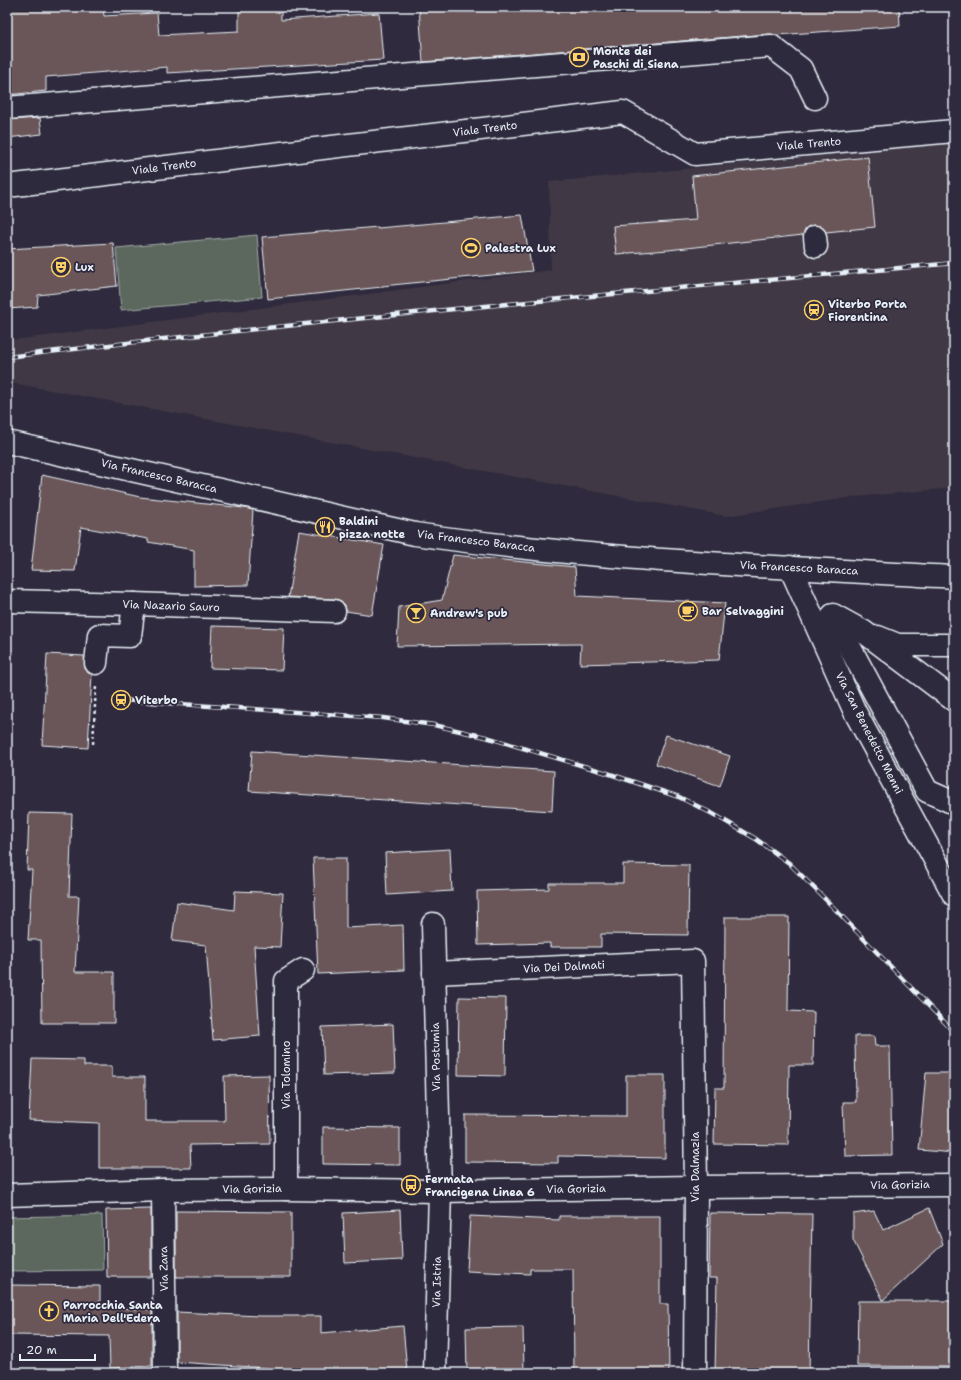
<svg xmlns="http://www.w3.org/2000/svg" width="961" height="1380" font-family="'Shantell Sans',sans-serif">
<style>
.built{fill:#413845}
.green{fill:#5c685d;stroke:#a2acaa}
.building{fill:#6a5758;stroke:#e8f1f8}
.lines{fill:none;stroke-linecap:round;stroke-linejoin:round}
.minor-casing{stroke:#e8f1f8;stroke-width:25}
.major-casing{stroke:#e8f1f8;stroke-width:25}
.path{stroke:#e8f1f8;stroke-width:2.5;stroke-dasharray:3 3;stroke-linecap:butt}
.minor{stroke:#2f2a3d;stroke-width:22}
.major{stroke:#2f2a3d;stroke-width:22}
.rail-casing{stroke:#e8f1f8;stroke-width:4.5}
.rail{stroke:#2f2a3d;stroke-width:3;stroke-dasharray:9;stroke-linecap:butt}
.labels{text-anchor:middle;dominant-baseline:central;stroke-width:3.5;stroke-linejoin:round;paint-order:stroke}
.poi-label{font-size:11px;font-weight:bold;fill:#e8f1f8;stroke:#2f2a3d;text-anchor:start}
.street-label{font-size:11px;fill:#e8f1f8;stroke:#2f2a3d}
</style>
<rect width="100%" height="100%" fill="#2f2a3d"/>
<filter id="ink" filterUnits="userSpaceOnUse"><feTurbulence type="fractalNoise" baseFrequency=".025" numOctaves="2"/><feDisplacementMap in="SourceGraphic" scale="8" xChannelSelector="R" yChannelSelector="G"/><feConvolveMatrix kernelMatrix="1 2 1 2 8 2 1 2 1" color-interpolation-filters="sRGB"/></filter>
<g filter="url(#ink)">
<path class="built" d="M954 143V488L854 497 726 516 7 382V341L551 270 549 182Z"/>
<g class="green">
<path d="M257 235 262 297 121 310 116 248Z"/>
<path d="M102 1215 103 1270 7 1271V1217Z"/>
</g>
<g class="building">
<path d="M7 7H103L104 16 157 13 159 35 239 31V7H281V20L379 13 383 60 167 73V67L46 77V91L7 95Z"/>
<path d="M419 7H899L900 26 777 35 770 34 423 62Z"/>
<path d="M40 118 42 134 7 138V120Z"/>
<path d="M868 157 875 227 826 232 820 226 814 225 807 227 803 235 668 250 616 254 613 226 696 220 692 176Z"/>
<path d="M522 215 532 271 382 286V287L268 299 262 237 378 227V228Z"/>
<path d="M113 243 117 286 38 295 37 307 7 309V249Z"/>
<path d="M42 475 140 497 244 508 253 510 248 585 194 586V550L148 542V539L81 527 75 571 31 570Z"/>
<path d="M299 531 384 545 372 615 346 611 345 605 341 601 335 599 288 597Z"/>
<path d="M453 555 575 567 577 596 725 603 719 660 580 664 581 644 397 646 399 607 442 600Z"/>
<path d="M212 626 284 628 282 670 210 668Z"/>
<path d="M47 654 84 656 85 668 88 673 92 674 88 748 42 745Z"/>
<path d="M666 735 730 756 720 786 656 764Z"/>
<path d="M252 751 554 771 552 811 249 791Z"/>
<path d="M29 813 72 814 69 896H79L75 972H114V1023H42L41 940H28L32 870H27Z"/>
<path d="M450 849 452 891 387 895 385 853Z"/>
<path d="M313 858H346V928L403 925 404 970 318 974Z"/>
<path d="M623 864 689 865 688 935 601 934V947H550V943L478 945 477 891 549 889V883H623Z"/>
<path d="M235 891 283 893 280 947 254 946 260 1036 213 1040 206 945 172 941 177 902 234 910Z"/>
<path d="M725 917H789L788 1011 814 1012 813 1065H789L788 1145 714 1144 715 1088H724Z"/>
<path d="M459 997 506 998 505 1076 458 1075Z"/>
<path d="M393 1024 395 1073 324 1075 322 1027Z"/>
<path d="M855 1036H874L875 1046H890L892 1155 845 1156 843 1102H856Z"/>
<path d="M32 1059 84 1060V1066H112V1077H145V1121H225L224 1076 269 1075 270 1144 190 1145 191 1168H99V1123L29 1120Z"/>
<path d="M926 1073H954V1153L919 1150Z"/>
<path d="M626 1075H665V1158L558 1156V1163L465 1162V1115L626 1116Z"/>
<path d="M323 1127 400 1128V1165L323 1164Z"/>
<path d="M929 1208 943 1244 883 1300 853 1240V1214L874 1211 883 1230Z"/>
<path d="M151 1209V1277H107L106 1210Z"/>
<path d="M400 1210 402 1260 345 1263 343 1213Z"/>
<path d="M176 1211 291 1212V1277H176Z"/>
<path d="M710 1213 812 1214 809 1373H715L717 1278H709Z"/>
<path d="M470 1216 559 1220V1216H660V1304H668L669 1373H574L573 1269H530V1274L467 1271Z"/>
<path d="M7 1285 100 1286V1307L152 1310V1366L110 1368 109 1336 7 1335Z"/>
<path d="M858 1301H954V1367L857 1366Z"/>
<path d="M177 1312 259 1316H321V1333L403 1326 407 1371 379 1373H267V1368L177 1362Z"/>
<path d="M523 1327 524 1372 467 1373 466 1328Z"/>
</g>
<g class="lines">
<defs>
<g id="minor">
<path d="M7 108 771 46 801 69 815 98"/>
<path d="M7 186 623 112 695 154 954 131"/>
<path d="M815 237 816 246"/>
<path d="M790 567 855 712 954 895"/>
<path d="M7 601 134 604 334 611"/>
<path d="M833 615 864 632 954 700"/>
<path d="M833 616 927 791 954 803"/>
<path d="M878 637 898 645H954"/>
<path d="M96 663 99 635 130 636 134 604"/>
<path d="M433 924 440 1191 435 1373"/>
<path d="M434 973 693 961 696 1187 695 1373"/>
<path d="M286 1189V981L303 970"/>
<path d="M163 1190 165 1373"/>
<path d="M7 1195 163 1190 286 1189 440 1191 696 1187 954 1185"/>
</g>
<path id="major" d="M7 442 415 534C593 560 775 567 954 577"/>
</defs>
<use href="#minor" class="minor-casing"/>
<use href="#major" class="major-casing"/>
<path class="path" d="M93 744 96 685"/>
<use href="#minor" class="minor"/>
<use href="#major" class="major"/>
<defs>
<g id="rail">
<path d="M7 357C322 319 638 292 954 263"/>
<path d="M121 700 383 718 434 725 486 737 604 772 679 797 713 814 756 839 789 863 833 907 954 1032"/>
</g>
</defs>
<use href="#rail" class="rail-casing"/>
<use href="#rail" class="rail"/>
</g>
</g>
<defs>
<symbol id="bank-ring" viewBox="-11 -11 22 22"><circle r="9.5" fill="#2f2a3d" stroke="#ffd166" stroke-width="1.5"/><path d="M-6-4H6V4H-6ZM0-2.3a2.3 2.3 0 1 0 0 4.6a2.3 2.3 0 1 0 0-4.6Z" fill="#ffd166"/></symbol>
<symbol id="stadium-ring" viewBox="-11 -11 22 22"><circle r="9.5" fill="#2f2a3d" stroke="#ffd166" stroke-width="1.5"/><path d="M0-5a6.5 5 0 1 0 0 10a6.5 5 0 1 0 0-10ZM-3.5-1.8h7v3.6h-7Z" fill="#ffd166"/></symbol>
<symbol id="theatre-ring" viewBox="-11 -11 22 22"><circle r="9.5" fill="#2f2a3d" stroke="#ffd166" stroke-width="1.5"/><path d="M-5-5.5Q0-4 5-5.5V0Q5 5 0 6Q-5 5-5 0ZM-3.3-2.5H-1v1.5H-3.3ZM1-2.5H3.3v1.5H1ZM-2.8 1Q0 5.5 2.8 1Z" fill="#ffd166"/></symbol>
<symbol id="station-ring" viewBox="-11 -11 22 22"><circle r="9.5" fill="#2f2a3d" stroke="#ffd166" stroke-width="1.5"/><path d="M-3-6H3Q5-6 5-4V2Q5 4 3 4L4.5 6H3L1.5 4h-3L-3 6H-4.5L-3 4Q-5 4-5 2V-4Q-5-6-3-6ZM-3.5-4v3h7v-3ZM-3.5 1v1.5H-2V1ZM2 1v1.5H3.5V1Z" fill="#ffd166"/></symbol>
<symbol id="restaurant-ring" viewBox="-11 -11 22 22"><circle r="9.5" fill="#2f2a3d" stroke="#ffd166" stroke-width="1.5"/><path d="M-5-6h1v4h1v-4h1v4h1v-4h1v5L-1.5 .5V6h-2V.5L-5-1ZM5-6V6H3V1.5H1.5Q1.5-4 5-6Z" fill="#ffd166"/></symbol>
<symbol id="cafe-ring" viewBox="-11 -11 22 22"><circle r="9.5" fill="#2f2a3d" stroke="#ffd166" stroke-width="1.5"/><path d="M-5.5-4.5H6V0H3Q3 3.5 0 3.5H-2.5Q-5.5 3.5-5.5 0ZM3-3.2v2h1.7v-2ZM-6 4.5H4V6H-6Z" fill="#ffd166"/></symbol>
<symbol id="bar-ring" viewBox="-11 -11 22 22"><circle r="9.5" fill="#2f2a3d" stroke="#ffd166" stroke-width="1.5"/><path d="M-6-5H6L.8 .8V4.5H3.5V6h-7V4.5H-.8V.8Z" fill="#ffd166"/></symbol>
<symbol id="bus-ring" viewBox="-11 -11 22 22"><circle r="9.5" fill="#2f2a3d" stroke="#ffd166" stroke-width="1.5"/><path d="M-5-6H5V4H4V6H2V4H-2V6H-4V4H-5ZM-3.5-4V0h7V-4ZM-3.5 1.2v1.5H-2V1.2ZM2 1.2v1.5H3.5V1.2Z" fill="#ffd166"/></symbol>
<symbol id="church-ring" viewBox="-11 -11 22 22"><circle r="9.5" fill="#2f2a3d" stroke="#ffd166" stroke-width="1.5"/><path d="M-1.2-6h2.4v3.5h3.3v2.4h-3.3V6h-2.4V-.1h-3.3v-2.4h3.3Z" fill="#ffd166"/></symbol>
</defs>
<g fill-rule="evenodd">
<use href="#bank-ring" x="568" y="46" width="22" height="22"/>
<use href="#stadium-ring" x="460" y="237" width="22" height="22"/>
<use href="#theatre-ring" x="50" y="256" width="22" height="22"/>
<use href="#station-ring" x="803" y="299" width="22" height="22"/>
<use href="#restaurant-ring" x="314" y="516" width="22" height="22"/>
<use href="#cafe-ring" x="677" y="600" width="22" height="22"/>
<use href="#bar-ring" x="405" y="602" width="22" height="22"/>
<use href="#station-ring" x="110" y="689" width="22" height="22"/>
<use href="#bus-ring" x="400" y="1174" width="22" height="22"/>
<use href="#church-ring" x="38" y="1300" width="22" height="22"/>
</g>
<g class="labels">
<g class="poi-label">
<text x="593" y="51">Monte dei<tspan x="593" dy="13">Paschi di Siena</tspan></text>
<text x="485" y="248">Palestra Lux</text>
<text x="75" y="267">Lux</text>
<text x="828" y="304">Viterbo Porta<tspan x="828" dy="13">Fiorentina</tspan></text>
<text x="339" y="521">Baldini<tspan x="339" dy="13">pizza notte</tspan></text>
<text x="702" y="611">Bar Selvaggini</text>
<text x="430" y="613">Andrew's pub</text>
<text x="135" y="700">Viterbo</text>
<text x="425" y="1179">Fermata<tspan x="425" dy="13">Francigena Linea 6</tspan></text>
<text x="63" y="1305">Parrocchia Santa<tspan x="63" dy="13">Maria Dell'Edera</tspan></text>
</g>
<g class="street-label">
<text transform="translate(485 129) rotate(-7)">Viale Trento</text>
<text transform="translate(809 144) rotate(-5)">Viale Trento</text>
<text transform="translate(164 167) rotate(-7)">Viale Trento</text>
<text transform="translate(159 476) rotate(13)">Via Francesco Baracca</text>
<text transform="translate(476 541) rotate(7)">Via Francesco Baracca</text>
<text transform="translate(799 568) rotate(3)">Via Francesco Baracca</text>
<text transform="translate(171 606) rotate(2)">Via Nazario Sauro</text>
<text transform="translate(869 733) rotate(63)">Via San Benedetto Menni</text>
<text transform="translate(564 967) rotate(-3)">Via Dei Dalmati</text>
<text transform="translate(436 1057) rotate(-91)">Via Postumia</text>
<text transform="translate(286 1075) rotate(-90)">Via Tolomino</text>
<text transform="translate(695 1167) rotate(-90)">Via Dalmazia</text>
<text transform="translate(900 1185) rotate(-1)">Via Gorizia</text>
<text transform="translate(252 1189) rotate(-1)">Via Gorizia</text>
<text transform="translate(576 1189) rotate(-1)">Via Gorizia</text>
<text transform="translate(164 1269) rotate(-91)">Via Zara</text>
<text transform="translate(437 1282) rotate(-89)">Via Istria</text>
</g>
</g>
<rect width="961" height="1380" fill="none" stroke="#2f2a3d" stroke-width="24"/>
<rect x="12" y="12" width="937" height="1356" fill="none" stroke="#e8f1f8" stroke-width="1.5" filter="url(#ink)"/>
<path d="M20 1354v6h75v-6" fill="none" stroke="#e8f1f8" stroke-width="2"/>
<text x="26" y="1354" font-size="12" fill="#e8f1f8" stroke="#2f2a3d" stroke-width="3" paint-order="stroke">20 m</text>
</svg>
